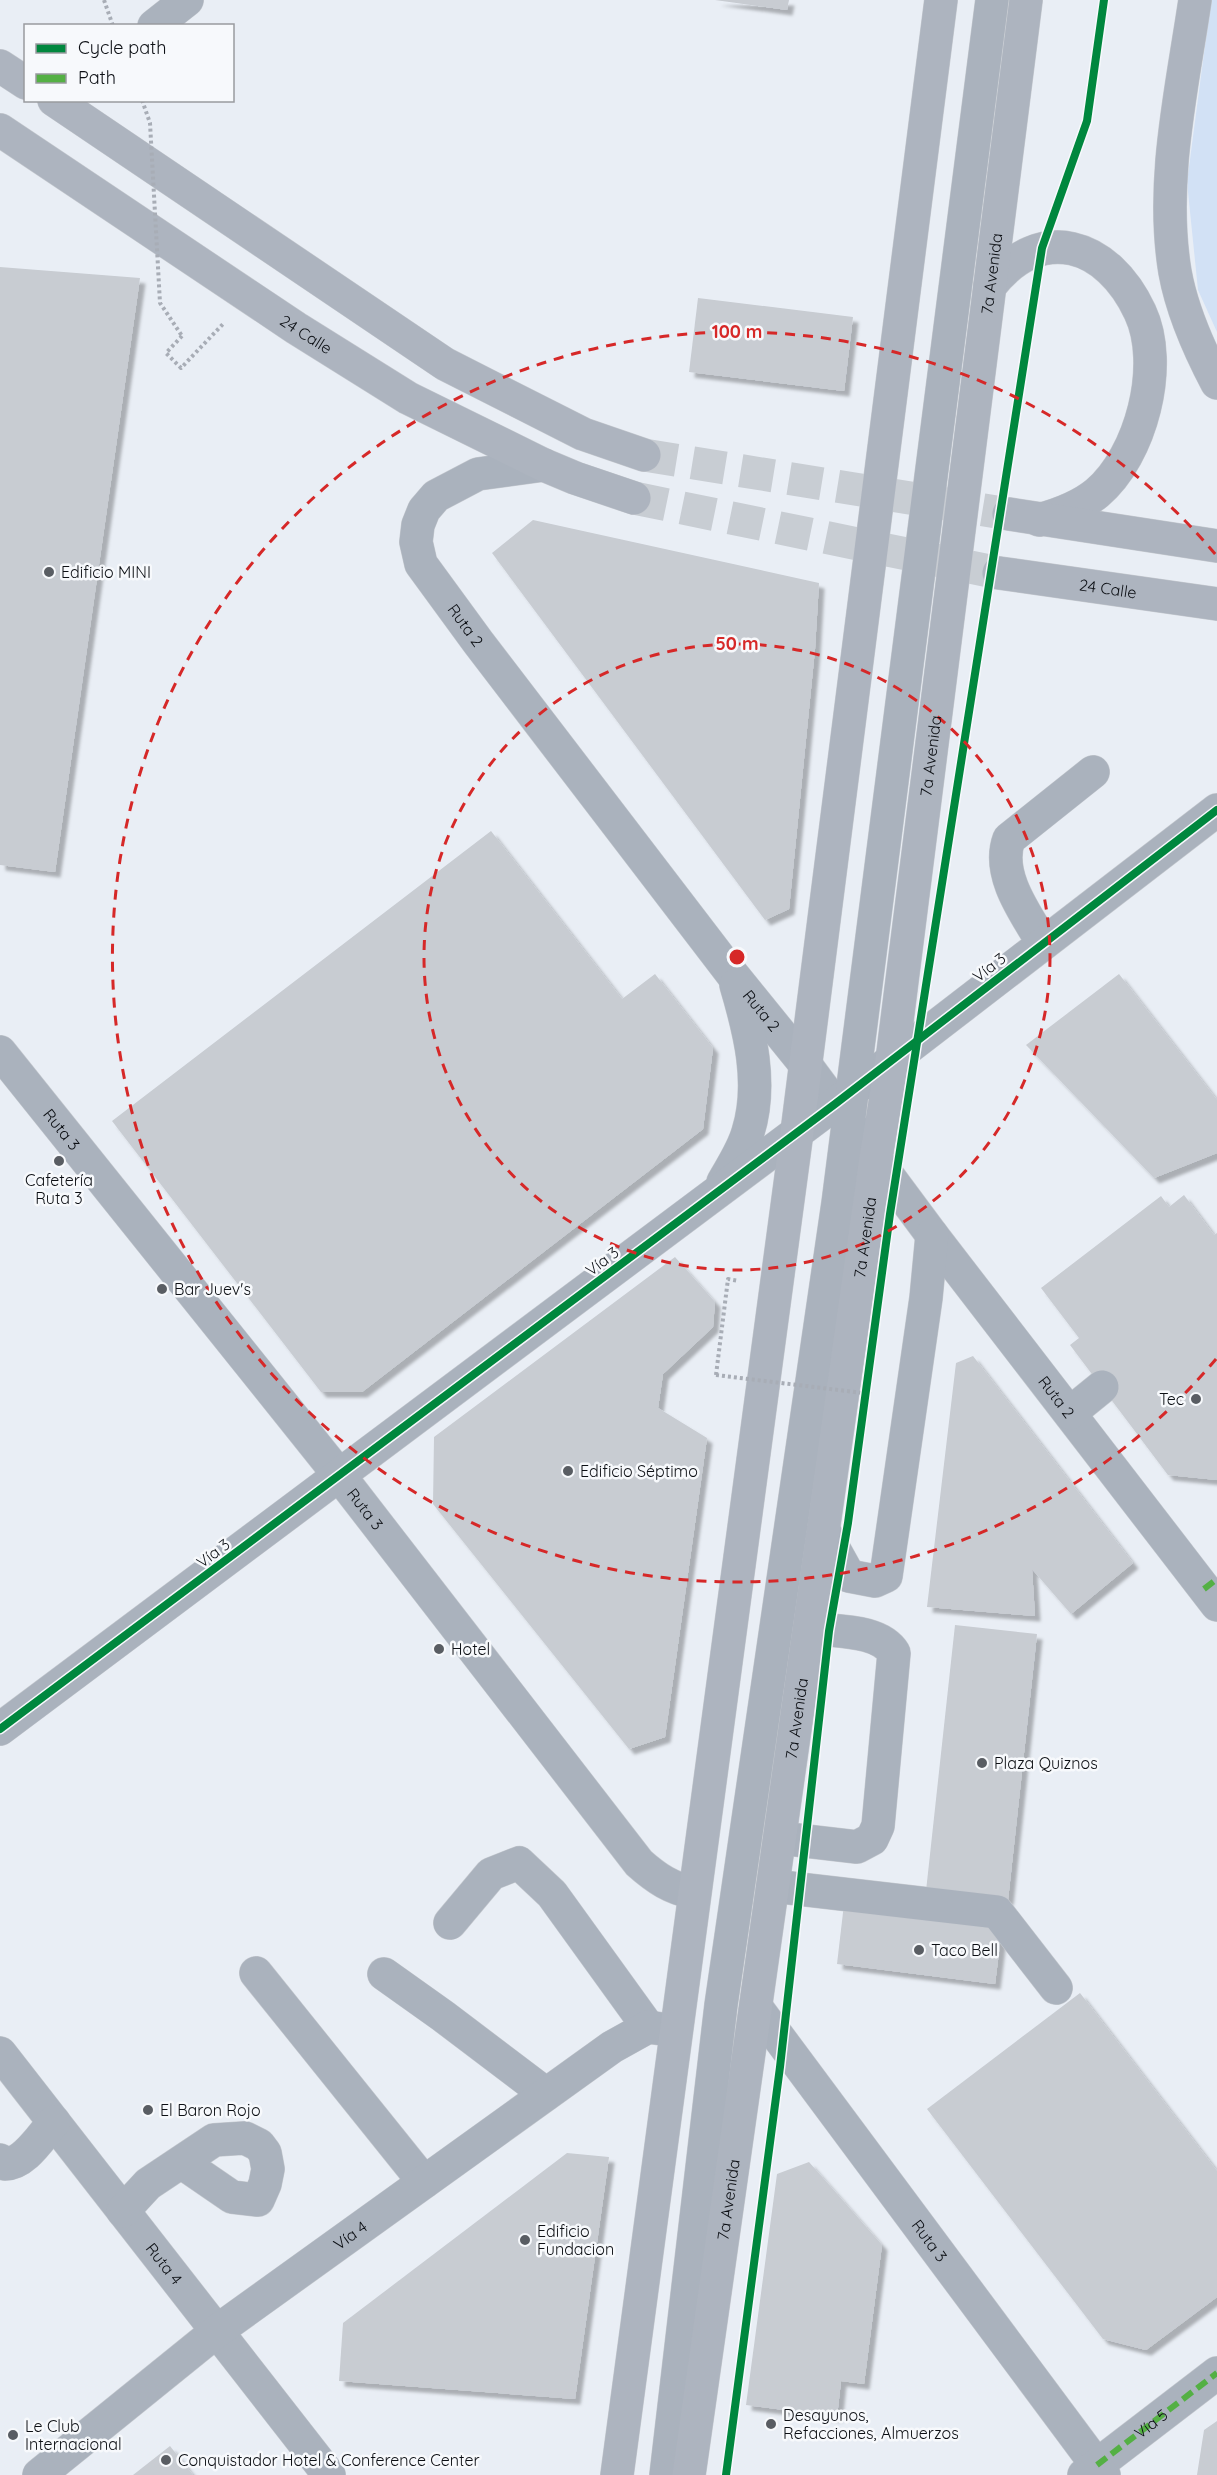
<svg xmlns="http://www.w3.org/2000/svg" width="1217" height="2475" font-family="Quicksand,sans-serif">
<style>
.green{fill:#d2e1f5}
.building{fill:#c8ccd2;filter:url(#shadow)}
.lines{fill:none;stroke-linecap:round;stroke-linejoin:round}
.major-tunnel{stroke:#c8cdd3;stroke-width:33;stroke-dasharray:33 16;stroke-linecap:butt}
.minor-casing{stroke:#c6cad0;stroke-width:34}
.major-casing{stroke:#c6cad0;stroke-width:34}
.path{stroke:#a8adb6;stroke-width:4;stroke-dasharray:3 3;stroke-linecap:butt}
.minor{stroke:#aab2bd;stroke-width:33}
.major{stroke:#adb4bf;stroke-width:33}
.path-bridge{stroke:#a8adb6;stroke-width:4;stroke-dasharray:3 3;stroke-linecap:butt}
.quiet{stroke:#54b044;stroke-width:6;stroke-dasharray:12 6;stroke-linecap:butt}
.cycleway-casing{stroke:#f7f9fc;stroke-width:11}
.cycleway{stroke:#00873e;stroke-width:8}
.ring{fill:none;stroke:#d62828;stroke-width:3;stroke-dasharray:10 8}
.poi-dot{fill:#595d63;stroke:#f7f9fc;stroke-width:2}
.labels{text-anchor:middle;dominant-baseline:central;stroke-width:5;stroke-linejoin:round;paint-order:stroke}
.street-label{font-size:16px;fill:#0c0f14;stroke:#f7f9fc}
.poi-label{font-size:16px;fill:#0c0f14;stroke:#f7f9fc;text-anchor:start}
.centre{fill:#d62828;stroke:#f7f9fc;stroke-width:3}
.ring-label{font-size:18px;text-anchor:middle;font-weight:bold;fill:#d62828;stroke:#f7f9fc;stroke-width:5;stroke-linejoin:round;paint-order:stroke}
</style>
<defs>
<filter id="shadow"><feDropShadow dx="5.5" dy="5.5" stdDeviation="1.5" flood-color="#0004"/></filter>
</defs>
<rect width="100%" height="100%" fill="#e9eef5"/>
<path class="green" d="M1211 0H1217V332L1198 290 1187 182Z"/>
<g class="building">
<path d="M715 0H789L787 10Z"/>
<path d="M0 267 140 278 55 872 0 865Z"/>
<path d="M698 298 853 317 844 391 689 372Z"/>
<path d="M533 520 819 583 815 649 789 909 765 920 492 553Z"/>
<path d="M491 831 622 999 655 974 713 1048 703 1129 362 1392H321L112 1121Z"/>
<path d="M1119 974 1217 1100V1153L1154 1178 1026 1045Z"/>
<path d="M1184 1195 1214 1235 1217 1233V1480L1168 1475 1070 1345 1079 1338 1041 1288 1161 1196 1169 1207Z"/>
<path d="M675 1257 715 1302 713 1327 663 1374 658 1408 707 1438 665 1737 629 1749 433 1504 434 1437Z"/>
<path d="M973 1356 1133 1563 1071 1614 1032 1569 1035 1616 927 1607 956 1363Z"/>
<path d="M955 1625 1037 1634 1008 1900 926 1891Z"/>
<path d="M844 1904 987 1922 1001 1936 995 1984 837 1964Z"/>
<path d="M1080 1993 1217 2171V2297L1146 2350 1103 2339 927 2109Z"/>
<path d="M567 2153 609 2157 575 2399 339 2381 343 2323Z"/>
<path d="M809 2162 882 2245 864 2384 841 2381 837 2417 746 2405 777 2174Z"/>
<path d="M1217 2421V2475H1197L1204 2430Z"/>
<path d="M170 2446 193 2475H133Z"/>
</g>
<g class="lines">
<g class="major-tunnel">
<path d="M644 455 1009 514"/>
<path d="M634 498 999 573"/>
</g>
<defs>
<g id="minor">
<path d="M154 26 187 0"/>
<path id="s1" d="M544 465 478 474 436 496 424 510 418 525 416 542 421 564 478 642 732 974 805 1064 932 1235 1217 1605"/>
<path d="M1043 943C1025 913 996 874 1009 839L1093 772"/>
<path id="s2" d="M0 1052 339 1475 639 1863C657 1879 671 1888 694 1893"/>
<path d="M723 1182C732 1166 743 1150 748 1132 763 1084 750 1032 736 985"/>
<path d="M1070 1413 1102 1387"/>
<path d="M824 1531 849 1576 875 1581 886 1576 926 1298 932 1235"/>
<path d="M0 1729 835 1104 1217 810"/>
<path d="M780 1838 857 1847 872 1839 878 1826 894 1653C879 1629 836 1632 810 1628"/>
<path d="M773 1886 997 1912 1056 1988"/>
<path d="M450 1923 491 1874 519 1863 552 1894 648 2027"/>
<path d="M256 1973 424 2182"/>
<path d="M384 1974 443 2016 546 2094"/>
<path id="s3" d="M756 2007 1104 2475"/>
<path id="s4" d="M0 2053 329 2475"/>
<path d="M0 2160 5 2164C25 2164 41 2136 54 2122"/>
<path d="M123 2211 148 2184 214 2140 245 2138 259 2145 265 2153 268 2169 265 2184 258 2200 232 2197 181 2162"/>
<path id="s5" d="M39 2475 217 2331 612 2047 648 2027 676 2031"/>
<path d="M666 2475 721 2005 838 1203 992 0"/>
<path d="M1084 2475 1217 2373"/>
</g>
<g id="major">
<path d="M1195 0C1182 89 1160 182 1175 272 1182 311 1199 349 1217 383"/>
<path d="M0 66 26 83"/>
<path d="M54 100 445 364 583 434 644 455"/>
<path id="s6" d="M0 130 296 328 408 398 544 465 575 478 634 498"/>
<path d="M990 286C1041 221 1108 243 1140 312 1165 365 1141 456 1097 493 1080 507 1061 514 1039 520"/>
<path d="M1009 514 1217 546"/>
<path id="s7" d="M999 573 1217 604"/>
<path d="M617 2475 797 1132 941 0"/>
<path id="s8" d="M689 2475 876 1158 892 1060 1026 0"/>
</g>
</defs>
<use href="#minor" class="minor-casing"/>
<use href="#major" class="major-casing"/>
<g class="path">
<path d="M104 0 113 26"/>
<path d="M182 336 166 353 181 368 223 324"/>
<path d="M716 1375 728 1279 739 1281"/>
</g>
<use href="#minor" class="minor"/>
<use href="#major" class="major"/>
<g class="path-bridge">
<path d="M142 100 150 123 160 303 182 336"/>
<path d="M716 1375 871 1394"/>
</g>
<g class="quiet">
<path d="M1204 1589 1217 1579"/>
<path id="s9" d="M1097 2465 1217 2373"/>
</g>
<defs>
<g id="cycleway">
<path d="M0 1729 835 1104 1217 810"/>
<path d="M726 2475 780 2067 829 1631 848 1523 890 1214 1042 248 1087 121 1104 0"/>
</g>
</defs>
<use href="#cycleway" class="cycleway-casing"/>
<use href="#cycleway" class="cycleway"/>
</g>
<g class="ring">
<circle cx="737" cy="957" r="313"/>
<path d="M1216 1359A625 625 0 1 1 1216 555"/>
</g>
<g class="poi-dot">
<circle cx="49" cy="572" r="6"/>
<circle cx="59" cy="1161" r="6"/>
<circle cx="162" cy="1289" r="6"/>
<circle cx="1196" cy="1399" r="6"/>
<circle cx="568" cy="1471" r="6"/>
<circle cx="439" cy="1649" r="6"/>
<circle cx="982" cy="1763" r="6"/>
<circle cx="919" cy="1950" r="6"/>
<circle cx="148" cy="2110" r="6"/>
<circle cx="525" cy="2240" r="6"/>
<circle cx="771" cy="2424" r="6"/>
<circle cx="13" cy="2435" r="6"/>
<circle cx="166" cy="2460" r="6"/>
</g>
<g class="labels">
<g class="street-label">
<text stroke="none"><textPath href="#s8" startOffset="2222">7a Avenida</textPath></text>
<text stroke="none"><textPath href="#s6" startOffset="368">24 Calle</textPath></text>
<text stroke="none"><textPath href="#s7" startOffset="110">24 Calle</textPath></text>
<text stroke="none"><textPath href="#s1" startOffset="264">Ruta 2</textPath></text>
<text stroke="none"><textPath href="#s8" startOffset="1736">7a Avenida</textPath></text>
<text transform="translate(989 967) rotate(-38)">Vía 3</text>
<text stroke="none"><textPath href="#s1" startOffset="750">Ruta 2</textPath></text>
<text stroke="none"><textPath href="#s2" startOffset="99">Ruta 3</textPath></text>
<text stroke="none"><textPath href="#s8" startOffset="1250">7a Avenida</textPath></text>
<text transform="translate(602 1261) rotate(-37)">Vía 3</text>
<text stroke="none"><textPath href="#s1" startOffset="1236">Ruta 2</textPath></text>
<text stroke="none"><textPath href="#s2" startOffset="585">Ruta 3</textPath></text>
<text transform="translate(213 1553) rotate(-37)">Vía 3</text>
<text stroke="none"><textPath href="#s8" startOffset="764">7a Avenida</textPath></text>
<text stroke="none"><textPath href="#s8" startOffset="278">7a Avenida</textPath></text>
<text stroke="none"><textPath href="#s5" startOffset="393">Vía 4</textPath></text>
<text stroke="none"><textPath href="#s3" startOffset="291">Ruta 3</textPath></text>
<text stroke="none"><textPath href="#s4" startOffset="267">Ruta 4</textPath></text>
<text stroke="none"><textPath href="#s9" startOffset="68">Vía 5</textPath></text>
</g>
<g class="poi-label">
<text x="61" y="572">Edificio MINI</text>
<text x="59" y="1180" text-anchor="middle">Cafetería<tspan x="59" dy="18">Ruta 3</tspan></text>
<text x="174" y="1289">Bar Juev's</text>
<text x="1184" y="1399" text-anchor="end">Tec</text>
<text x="580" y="1471">Edificio Séptimo</text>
<text x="451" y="1649">Hotel</text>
<text x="994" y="1763">Plaza Quiznos</text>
<text x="931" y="1950">Taco Bell</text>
<text x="160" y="2110">El Baron Rojo</text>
<text x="537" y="2231">Edificio<tspan x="537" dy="18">Fundacion</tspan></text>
<text x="783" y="2415">Desayunos,<tspan x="783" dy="18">Refacciones, Almuerzos</tspan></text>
<text x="25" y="2426">Le Club<tspan x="25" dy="18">Internacional</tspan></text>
<text x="178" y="2460">Conquistador Hotel &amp; Conference Center</text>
</g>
</g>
<circle cx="737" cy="957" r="9" class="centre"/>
<g class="ring-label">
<text x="737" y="338">100 m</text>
<text x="737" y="650">50 m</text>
</g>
<rect x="24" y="24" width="210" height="78" fill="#f7f9fc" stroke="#999b9f" stroke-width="1.5"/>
<rect x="36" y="44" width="30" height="9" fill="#00873e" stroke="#999b9f" stroke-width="1.5"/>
<text x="78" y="54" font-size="18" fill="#0c0f14">Cycle path</text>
<rect x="36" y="74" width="30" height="9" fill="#54b044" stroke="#999b9f" stroke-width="1.5"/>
<text x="78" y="84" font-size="18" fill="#0c0f14">Path</text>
</svg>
